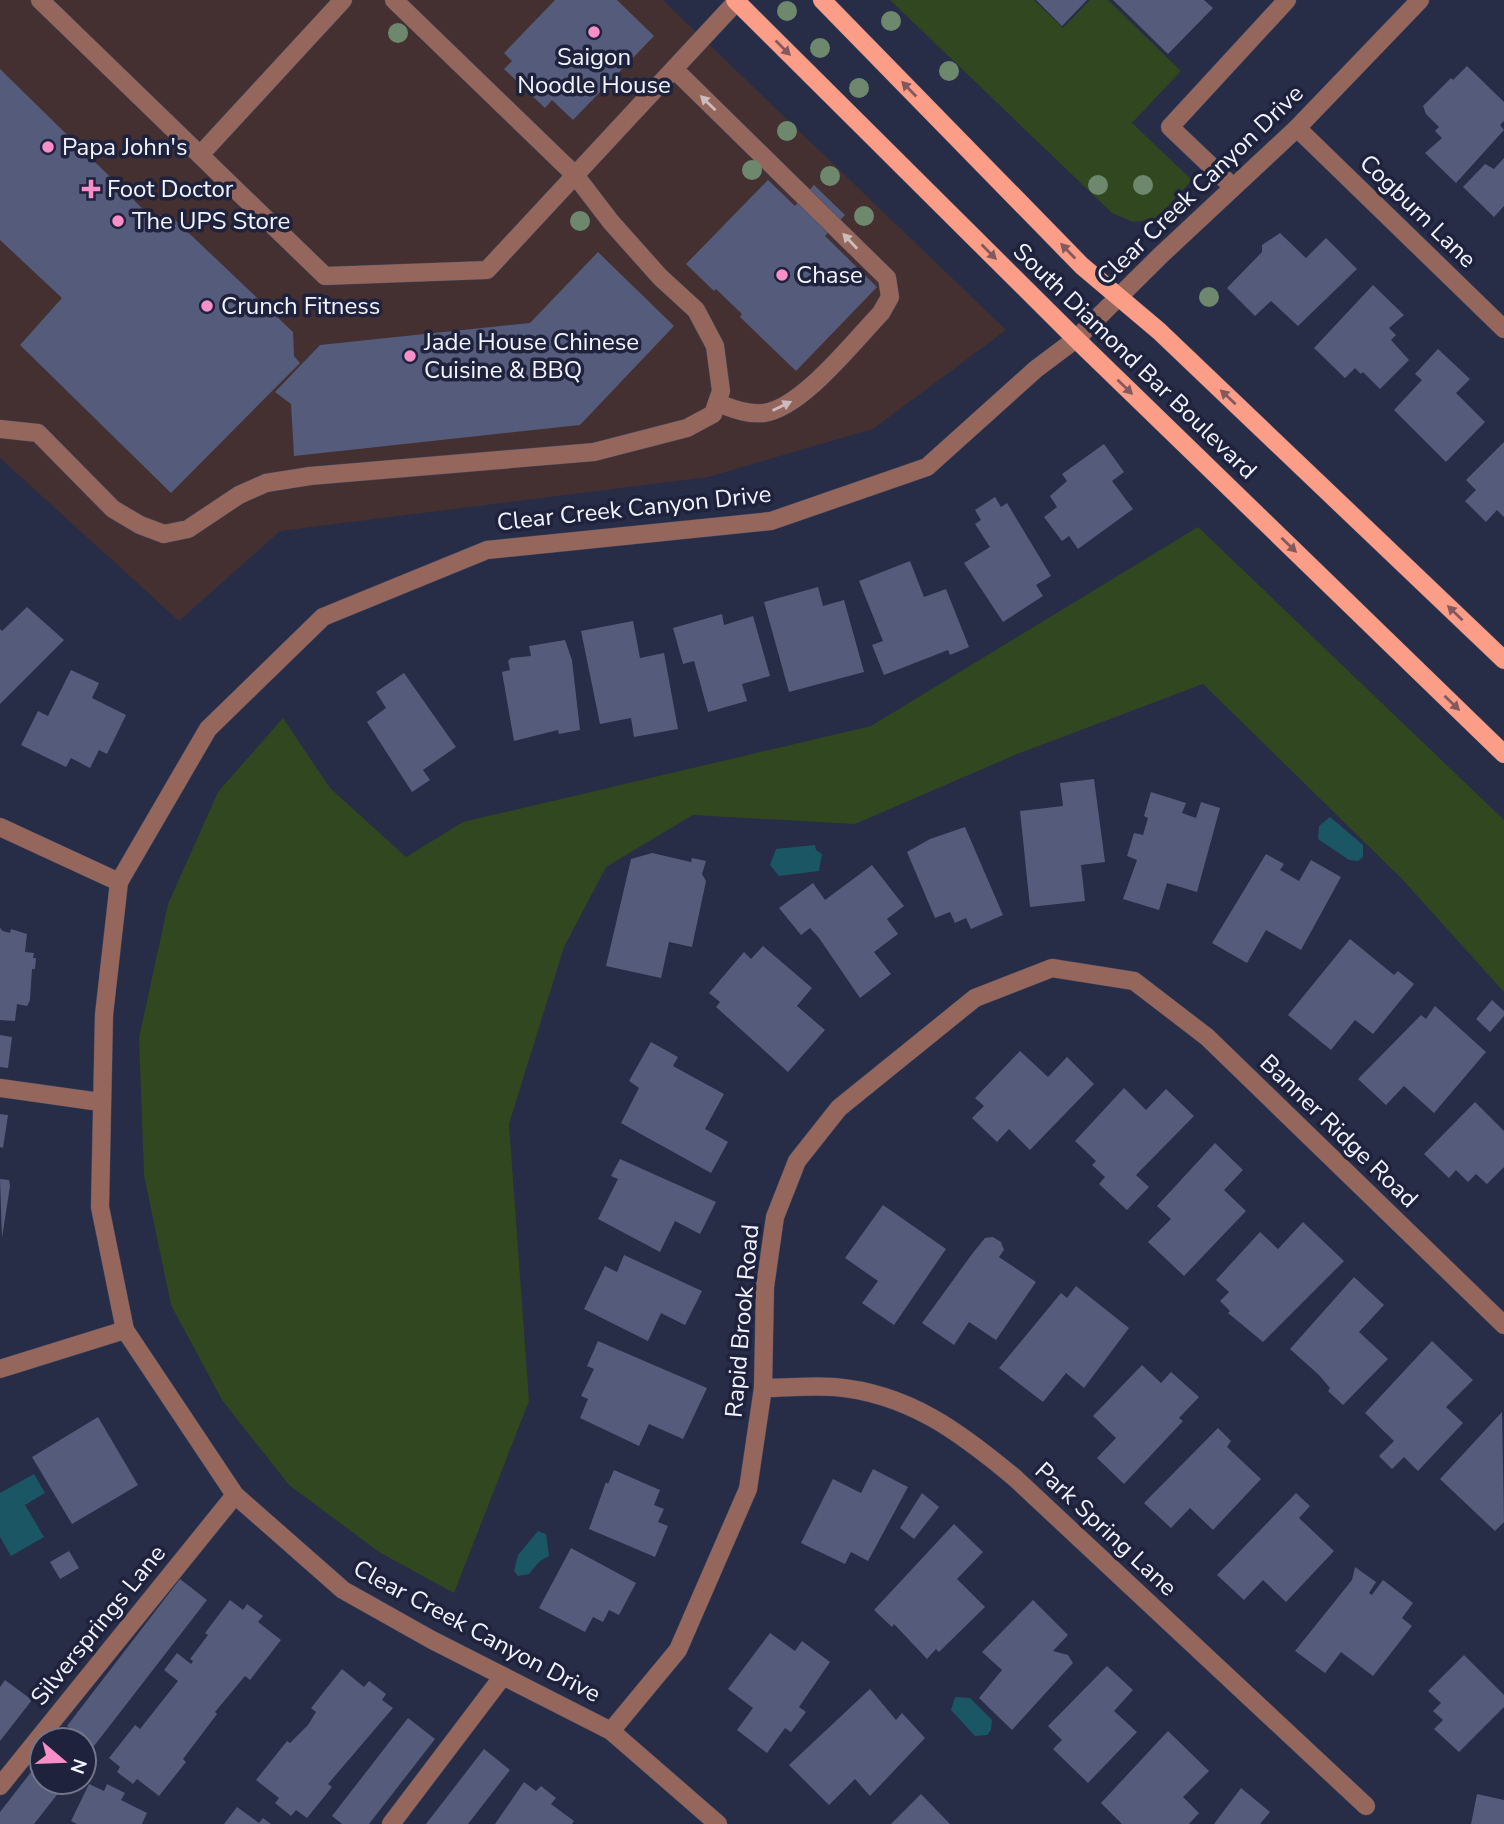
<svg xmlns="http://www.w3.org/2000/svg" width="1504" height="1824" font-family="'Nunito Sans',sans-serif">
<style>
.commercial{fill:#443031}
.green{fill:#304720}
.water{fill:#1b5664}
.building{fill:#555b7a}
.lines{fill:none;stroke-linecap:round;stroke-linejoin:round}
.minor-casing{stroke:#434861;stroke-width:19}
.major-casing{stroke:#434861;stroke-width:19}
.minor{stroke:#95675c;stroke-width:18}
.major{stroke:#fc9d87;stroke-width:18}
.tree{fill:#6d886c}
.oneway{fill:#82595e}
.oneway2{fill:#ccbcbe}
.poi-dot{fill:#f98fc9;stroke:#1e223c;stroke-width:2.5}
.labels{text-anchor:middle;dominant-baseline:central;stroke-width:7;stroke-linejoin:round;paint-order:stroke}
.poi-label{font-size:24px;fill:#f1f4ff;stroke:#1e223c;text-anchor:start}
.street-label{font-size:24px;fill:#f1f4ff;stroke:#1e223c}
</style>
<rect width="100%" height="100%" fill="#272c47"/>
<path class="commercial" d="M0 0H663L1006 330 873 429 708 477 280 531 179 621 0 458Z"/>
<g class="green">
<path d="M890 0H1034L1063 28 1090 0H1108L1181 71 1132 123 1192 180 1156 219 1133 222 1112 213Z"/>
<path d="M1198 527 1504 820V992L1401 878 1203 684 1015 755 855 824 693 815 606 867 564 947 509 1124 529 1401 454 1593 379 1552 289 1485 222 1400 171 1305 144 1175 139 1038 168 904 218 792 283 718 330 788 406 857 463 822 871 726Z"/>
</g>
<g class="water">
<path d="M1330 817 1363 845V857L1358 861 1349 860 1318 839 1319 826Z"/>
<path d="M815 845 816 850 822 854 819 871 779 876 770 865 776 849Z"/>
<path d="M34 1474 45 1493 25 1505 44 1537 11 1556 0 1537V1493Z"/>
<path d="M538 1531 546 1534 549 1556 540 1561 529 1574 518 1576 514 1571 518 1555Z"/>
<path d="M955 1697 970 1698 992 1720 991 1730 987 1735 975 1736 951 1710Z"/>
</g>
<g class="building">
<path d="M555 0H617L654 36 573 120 552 100 545 108 504 69 512 61 504 53Z"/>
<path d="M1036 0H1087L1062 26Z"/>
<path d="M1113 0H1204L1213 8 1168 54Z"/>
<path d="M1467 66 1504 102V121L1500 125 1504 130 1456 183 1425 153 1442 138 1435 131 1439 127 1426 114 1423 106 1451 78 1453 80Z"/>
<path d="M0 69 146 212 173 218 293 332 294 356 300 363 171 493 20 345 62 298 0 240Z"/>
<path d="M1504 158V206L1494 217 1463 187 1485 164 1494 169Z"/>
<path d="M768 180 795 206 814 185 845 215 825 236 877 287 796 371 740 317 742 314 716 289 714 291 686 264Z"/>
<path d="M1280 233 1306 258 1326 238 1357 269 1298 326 1271 301 1255 316 1227 288 1262 252V245Z"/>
<path d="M598 252 674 326 580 425 294 456 291 404 275 392 320 345 530 323Z"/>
<path d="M1373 285 1404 315 1389 328 1396 335 1391 340 1409 360 1380 389 1363 372 1361 374 1355 368 1345 378 1314 348Z"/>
<path d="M1438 349 1470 379 1456 393 1485 422 1446 462 1394 410 1422 380 1415 374Z"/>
<path d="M1504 442V517L1497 510 1486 522 1465 501 1476 490 1466 480Z"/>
<path d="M1104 444 1124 472 1112 481 1133 509 1078 549 1069 536 1062 541 1044 517 1057 507 1050 496 1067 481 1062 474Z"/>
<path d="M995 497 1001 507 1007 503 1051 576 1036 585 1043 596 1003 622 964 563 990 547 975 524 981 520 975 510Z"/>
<path d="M910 561 924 597 946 589 969 647 950 655 948 650 884 675 872 645 883 641 859 581Z"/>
<path d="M818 587 823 606 844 600 864 672 789 692 764 602Z"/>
<path d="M27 607 64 640 0 704V629L2 631Z"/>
<path d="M722 614 724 625 753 616 770 676 742 684 747 701 708 712 694 661 683 664 673 628Z"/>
<path d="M633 621 640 658 664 653 678 729 634 737 631 718 600 724 581 631Z"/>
<path d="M565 640 572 660 580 730 559 734 558 730 514 741 502 672 510 670 508 661 511 658 531 656 529 646Z"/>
<path d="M71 670 99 683 92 698 126 715 107 754 99 750 90 768 71 758 66 767 21 745 38 711 48 716Z"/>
<path d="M404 673 456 747 423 770 430 780 412 792 367 722 386 708 376 692Z"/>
<path d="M1094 779 1105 862 1081 865 1085 901 1030 907 1020 811 1063 806 1060 783Z"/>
<path d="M1151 792 1186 803 1182 813 1196 818 1201 802 1220 808 1197 892 1167 883 1159 910 1123 899 1137 860 1127 856 1134 833 1143 835 1148 818 1144 816Z"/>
<path d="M965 827 1003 915 971 929 966 918 955 923 950 912 935 918 907 852 930 839Z"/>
<path d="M652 853 691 862 692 858 706 861 702 874 706 881 692 947 669 942 661 978 606 966 631 859Z"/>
<path d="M1266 854 1284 864 1280 870 1299 881 1311 860 1341 877 1301 950 1266 930 1247 963 1212 943Z"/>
<path d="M872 865 904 906 887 919 898 934 874 952 891 974 860 998 819 938 810 928 801 935 779 908 813 883 825 900Z"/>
<path d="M0 928 3 931 10 933 11 929 27 934 25 952 34 953 33 958H36L35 969H32L30 1000 27 1006 17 1004 15 1021 0 1020Z"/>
<path d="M1350 939 1394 975 1398 971 1414 984 1373 1034 1355 1020 1331 1050 1288 1015Z"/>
<path d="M763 946 812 988 797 1006 825 1030 788 1072 716 1007 720 1002 709 993 744 952 751 959Z"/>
<path d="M1492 1000 1504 1011V1016L1490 1032 1476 1019Z"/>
<path d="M1435 1006 1486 1052 1434 1113 1404 1086 1386 1105 1358 1079 1421 1015 1426 1019Z"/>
<path d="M0 1035 12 1037 8 1068 0 1067Z"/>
<path d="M651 1042 678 1057 673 1066 724 1094 705 1129 728 1142 711 1173 621 1123 639 1088 629 1081Z"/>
<path d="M1020 1051 1048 1077 1067 1057 1094 1084 1030 1150 1009 1129 997 1142 972 1118 984 1106 975 1098Z"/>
<path d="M1124 1088 1146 1110 1166 1089 1194 1116 1136 1175 1149 1187 1127 1210 1099 1184 1105 1177 1092 1165 1096 1161 1075 1141Z"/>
<path d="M1475 1102 1504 1131V1167L1487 1184 1476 1174 1468 1182 1456 1170 1449 1178 1424 1154Z"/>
<path d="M0 1114 8 1115 3 1148 0 1147Z"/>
<path d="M1215 1143 1243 1170 1224 1190 1246 1211 1184 1276 1148 1242 1171 1219 1157 1206Z"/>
<path d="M620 1159 716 1202 700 1234 675 1221 660 1252 598 1219 618 1179 611 1176Z"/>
<path d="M0 1179 9 1180 10 1186 2 1238Z"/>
<path d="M883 1205 946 1249 894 1325 862 1303 878 1281 845 1258Z"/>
<path d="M1303 1222 1344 1261 1263 1342 1228 1313 1230 1311 1220 1301 1229 1292 1216 1280 1260 1232 1278 1249Z"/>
<path d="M993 1237 1001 1242 1004 1250 999 1257 1036 1282 996 1340 969 1322 954 1345 922 1323 972 1254 985 1238Z"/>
<path d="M624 1255 702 1291 685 1325 661 1313 648 1341 584 1309 605 1266 617 1272Z"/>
<path d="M1354 1277 1384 1305 1359 1332 1388 1359 1343 1405 1328 1391 1330 1388 1319 1375 1290 1349Z"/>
<path d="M1076 1286 1129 1328 1084 1388 1066 1373 1043 1402 999 1368 1061 1293 1067 1298Z"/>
<path d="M598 1341 707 1388 683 1439 649 1424 639 1446 580 1418 588 1399 581 1396 594 1369 587 1366Z"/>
<path d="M1432 1341 1473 1380 1446 1407 1463 1423 1418 1471 1404 1457 1392 1469 1379 1456 1394 1441 1365 1413Z"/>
<path d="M1142 1365 1161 1383 1171 1372 1199 1397 1179 1418 1183 1421 1124 1484 1097 1458 1116 1438 1093 1416Z"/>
<path d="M1502 1412 1504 1522 1495 1531 1440 1479Z"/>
<path d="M98 1417 138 1485 72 1524 32 1457Z"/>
<path d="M1218 1428 1231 1441 1227 1447 1261 1479 1213 1530 1190 1508 1171 1528 1144 1503Z"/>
<path d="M873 1469 908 1487 868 1561 851 1552 845 1564 801 1543 833 1479 861 1493Z"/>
<path d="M614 1470 660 1490 654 1505 664 1509 658 1522 668 1526 655 1557 589 1529 606 1482 608 1484Z"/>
<path d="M922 1493 939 1507 914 1539 900 1528Z"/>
<path d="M1296 1493 1310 1506 1299 1518 1334 1551 1286 1602 1263 1580 1244 1600 1217 1575Z"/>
<path d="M954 1524 983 1552 957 1579 985 1607 939 1652 936 1649 927 1659 894 1624 892 1627 874 1610Z"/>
<path d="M571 1548 636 1583 619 1615 609 1610 603 1622 593 1617 585 1632 539 1608Z"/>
<path d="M69 1551 79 1568 60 1579 50 1562Z"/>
<path d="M1355 1567 1376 1582 1369 1593 1372 1595 1383 1580 1413 1603 1402 1618 1412 1626 1373 1676 1341 1652 1325 1673 1295 1651 1352 1580Z"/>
<path d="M180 1579 207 1600 94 1746 67 1726Z"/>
<path d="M230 1600 243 1610 247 1604 263 1616 258 1622 281 1640 250 1680 245 1676 215 1712 217 1714 183 1759 186 1762 159 1796 137 1779 133 1784 117 1772 120 1767 109 1758 135 1725 140 1729 178 1681 164 1670 177 1653 191 1664 193 1661 190 1659 208 1635 205 1633Z"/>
<path d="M1033 1600 1068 1635 1053 1651 1068 1655 1073 1663 1012 1730 979 1698 1002 1670 982 1652Z"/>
<path d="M770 1633 795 1651 802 1641 830 1662 799 1707 806 1712 791 1732 785 1728 767 1753 737 1730 753 1708 728 1689Z"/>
<path d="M1464 1655 1504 1695V1707L1459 1752 1434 1729 1443 1720 1433 1711 1441 1703 1428 1691Z"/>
<path d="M1107 1666 1133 1690 1114 1711 1137 1732 1088 1783 1053 1749 1062 1740 1048 1726Z"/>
<path d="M342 1669 364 1687 369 1681 386 1694 382 1700 393 1708 328 1784 332 1787 307 1818 296 1810 291 1816 275 1803 279 1798 256 1780 287 1741 290 1743 308 1725 316 1712 311 1708Z"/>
<path d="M5 1680 32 1700 0 1741V1687Z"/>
<path d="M870 1689 896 1720 902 1713 925 1738 870 1796 855 1779 829 1805 789 1765Z"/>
<path d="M408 1718 435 1739 369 1824H342L332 1816Z"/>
<path d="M1168 1731 1209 1771 1183 1797 1199 1813 1189 1824H1122L1101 1803Z"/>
<path d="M484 1749 510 1770 468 1824H426Z"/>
<path d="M42 1758V1782H67L34 1824H0V1812Z"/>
<path d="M524 1782 536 1791 541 1786 556 1798 551 1804 574 1821 572 1824H495Z"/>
<path d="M89 1784 104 1791 107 1784 125 1793 121 1800 147 1813 142 1824H77L71 1821Z"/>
<path d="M1241 1788 1270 1812 1260 1824H1214Z"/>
<path d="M921 1794 950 1824H891Z"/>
<path d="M1477 1794 1504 1800V1824H1471Z"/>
<path d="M237 1807 259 1823 263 1818 271 1824H224Z"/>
</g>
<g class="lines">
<defs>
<g id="minor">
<path d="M40 0 325 276 487 270 736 2"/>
<path d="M674 69 887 278 890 297 881 313C854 341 802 408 764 413 747 415 732 408 717 403"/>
<path d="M1297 128 1504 329"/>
<path d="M200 155 343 0"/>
<path d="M1233 187 1170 127 1287 0"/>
<path d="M0 429 38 433 113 509 140 525 164 534 188 529 239 495 266 483 310 476 594 452 687 428 713 414 721 391 715 346 696 310 660 277 611 222 575 175 394 0"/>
<path d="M0 827 119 882"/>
<path d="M0 1088 100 1102"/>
<path d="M0 1369 125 1330"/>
<path d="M763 1388C786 1388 810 1385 834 1387 908 1393 960 1432 1015 1478L1366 1806"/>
<path d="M611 1731 678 1650 748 1489 763 1388 765 1287 775 1217 797 1161 839 1108 975 998 1052 968 1134 981 1207 1037 1504 1325"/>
<path d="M0 1786 235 1495"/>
<path d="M391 1824 503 1676"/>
<path d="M718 1824 611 1731 432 1640 343 1590 235 1495 125 1330 100 1207 104 1015 119 882 208 729 323 617 487 550 771 521 927 467 1036 369 1076 339 1161 255 1297 128 1420 0"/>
</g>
<g id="major">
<path d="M735 0 1076 339 1504 754"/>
<path d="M822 0 1082 266 1159 331 1504 660"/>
</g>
</defs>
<use href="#minor" class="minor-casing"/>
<use href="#major" class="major-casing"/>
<use href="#minor" class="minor"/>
<use href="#major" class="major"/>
</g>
<g class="tree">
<circle cx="787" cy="11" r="10"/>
<circle cx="891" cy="21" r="10"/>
<circle cx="398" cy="33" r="10"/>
<circle cx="820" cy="48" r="10"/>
<circle cx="949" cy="71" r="10"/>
<circle cx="859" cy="88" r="10"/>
<circle cx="787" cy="131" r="10"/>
<circle cx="752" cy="170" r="10"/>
<circle cx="830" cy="176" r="10"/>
<circle cx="1098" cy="185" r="10"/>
<circle cx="1143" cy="185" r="10"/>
<circle cx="864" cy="216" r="10"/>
<circle cx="580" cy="221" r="10"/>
<circle cx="1209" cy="297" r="10"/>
</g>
<defs><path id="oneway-solid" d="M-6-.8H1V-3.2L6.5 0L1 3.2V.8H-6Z" transform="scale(1.75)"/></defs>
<g class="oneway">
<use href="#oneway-solid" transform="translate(783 48) rotate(45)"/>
<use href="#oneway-solid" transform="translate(909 89) rotate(-134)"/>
<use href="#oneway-solid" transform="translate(1068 251) rotate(-134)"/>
<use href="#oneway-solid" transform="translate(989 252) rotate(45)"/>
<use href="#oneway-solid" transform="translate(1125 387) rotate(44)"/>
<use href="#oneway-solid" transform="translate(1228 397) rotate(-137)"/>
<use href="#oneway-solid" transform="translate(1289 545) rotate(44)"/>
<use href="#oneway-solid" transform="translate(1455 613) rotate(-136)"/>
<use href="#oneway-solid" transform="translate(1452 703) rotate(44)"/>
</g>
<g class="oneway2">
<use href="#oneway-solid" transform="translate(708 103) rotate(-136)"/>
<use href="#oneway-solid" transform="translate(850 241) rotate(-133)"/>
<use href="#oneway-solid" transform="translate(782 406) rotate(-26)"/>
</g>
<g class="poi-dot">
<circle cx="594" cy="32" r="7"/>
<circle cx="48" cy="147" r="7"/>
<path d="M87.5 178.5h7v7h7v7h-7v7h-7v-7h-7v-7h7z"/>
<circle cx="118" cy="221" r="7"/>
<circle cx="782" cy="275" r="7"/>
<circle cx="207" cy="306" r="7"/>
<circle cx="410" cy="356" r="7"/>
</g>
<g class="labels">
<g class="poi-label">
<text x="594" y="57" text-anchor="middle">Saigon<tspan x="594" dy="28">Noodle House</tspan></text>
<text x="62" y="147">Papa John's</text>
<text x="107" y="189">Foot Doctor</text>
<text x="132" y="221">The UPS Store</text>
<text x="796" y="275">Chase</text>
<text x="221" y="306">Crunch Fitness</text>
<text x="424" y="342">Jade House Chinese<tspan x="424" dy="28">Cuisine &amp; BBQ</tspan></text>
</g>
<g class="street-label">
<text transform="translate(1200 185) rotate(-44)">Clear Creek Canyon Drive</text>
<text transform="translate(1418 211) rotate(44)">Cogburn Lane</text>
<text transform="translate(1135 361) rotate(44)">South Diamond Bar Boulevard</text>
<text transform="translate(634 508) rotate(-6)">Clear Creek Canyon Drive</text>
<text transform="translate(1339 1131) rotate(44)">Banner Ridge Road</text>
<text transform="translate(742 1321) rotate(-85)">Rapid Brook Road</text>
<text transform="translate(1106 1529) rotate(43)">Park Spring Lane</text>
<text transform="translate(98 1625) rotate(-51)">Silversprings Lane</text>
<text transform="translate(477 1631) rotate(28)">Clear Creek Canyon Drive</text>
</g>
</g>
<g transform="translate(63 1761) rotate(109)"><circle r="33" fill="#1e223c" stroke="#72768a" stroke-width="2"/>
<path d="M0-5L12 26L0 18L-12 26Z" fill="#f98fc9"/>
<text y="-10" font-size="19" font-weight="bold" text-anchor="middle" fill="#f1f4ff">N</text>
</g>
</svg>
